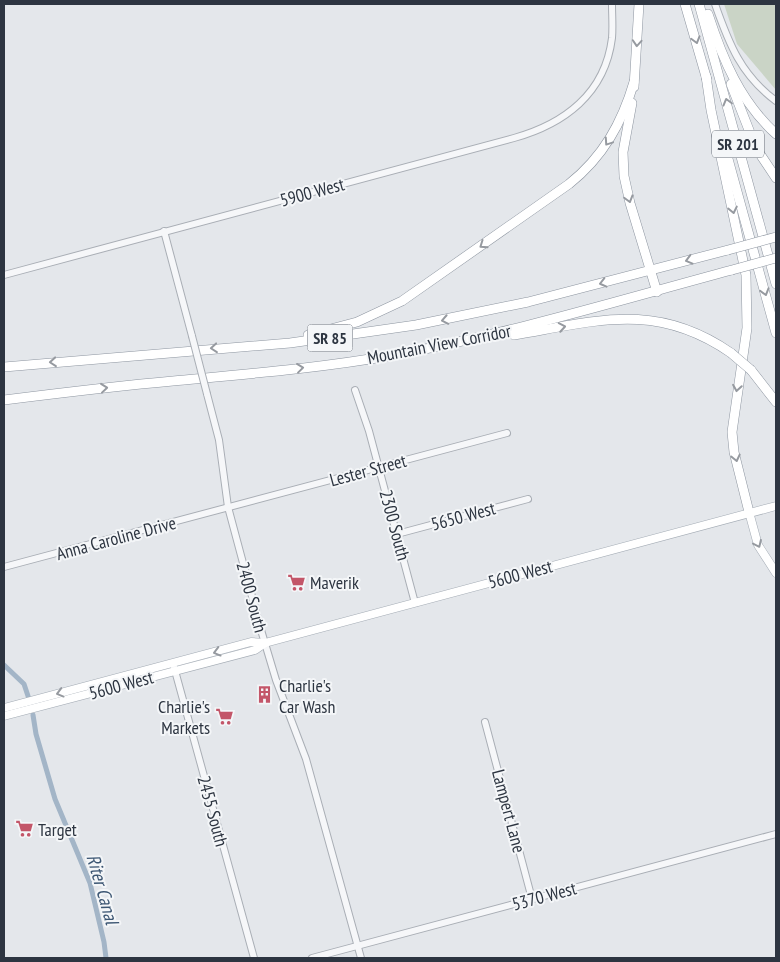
<svg xmlns="http://www.w3.org/2000/svg" width="780" height="962" font-family="'PT Sans Narrow',sans-serif">
<style>
.green{fill:#cad4c6}
.lines{fill:none;stroke-linecap:round;stroke-linejoin:round}
.canal{stroke:#a3b5c7;stroke-width:5}
.minor-casing{stroke:#a9aeb5;stroke-width:8}
.major-casing{stroke:#a4acb5;stroke-width:9}
.highway-casing{stroke:#8d95a0;stroke-width:10}
.minor{stroke:#f6f7f9;stroke-width:6}
.major{stroke:#fff;stroke-width:8}
.highway{stroke:#fff;stroke-width:9}
.minor-bridge-casing{stroke:#a9aeb5;stroke-width:8;stroke-linecap:butt}
.highway-bridge-casing{stroke:#8d95a0;stroke-width:10;stroke-linecap:butt}
.minor-bridge{stroke:#f6f7f9;stroke-width:6}
.highway-bridge{stroke:#fff;stroke-width:9}
.oneway{stroke:#969aa0}
.labels{text-anchor:middle;dominant-baseline:central;stroke-width:4;stroke-linejoin:round;paint-order:stroke}
.shield{fill:#f4f6f8;stroke:#696f78;stroke-width:1}
.shield-label{font-size:16px;font-weight:bold;fill:#2d3541}
.street-label{font-size:18px;fill:#2d3541;stroke:#f4f6f8}
.poi-label{font-size:18px;fill:#2d3541;stroke:#f4f6f8;text-anchor:start}
.water-label{font-size:19px;font-style:italic;fill:#3b5572;stroke:#f4f6f8}
</style>
<rect width="100%" height="100%" fill="#e4e7eb"/>
<path class="green" d="M724 4H776V90L737 44Z"/>
<g class="lines">
<g class="canal">
<path d="M4 665 24 684 28 696"/>
<path d="M33 715 36 734 55 799 90 883 104 942 106 958"/>
</g>
<defs>
<g id="minor">
<path d="M715 4C729 44 741 75 776 101"/>
<path d="M164 231 192 336"/>
<path d="M4 275 514 138C564 124 605 94 612 38 613 27 612 15 612 4"/>
<path d="M355 390 369 431 415 603"/>
<path d="M207 394 219 440 228 507 261 630 276 680 306 759 361 958"/>
<path d="M397 534 528 499"/>
<path d="M4 567 507 433"/>
<path d="M174 667 254 958"/>
<path d="M485 722 532 899"/>
<path d="M312 958 776 834"/>
</g>
<g id="major">
<path d="M749 512 758 545 776 573"/>
<path d="M4 708 251 642 265 643 776 506"/>
<path d="M4 716 255 650 265 643"/>
</g>
<g id="highway">
<path d="M685 4 707 80"/>
<path d="M699 4 776 284"/>
<path d="M708 14C723 60 740 101 776 134"/>
<path d="M706 76 711 110 746 275 747 328 732 432 734 452 749 512"/>
<path d="M731 84 756 148 776 178"/>
<path d="M634 87 639 4"/>
<path d="M632 103 623 152 624 176 630 203 657 292"/>
<path d="M725 148 776 333"/>
<path d="M308 335 357 322 402 301 569 184C603 157 622 123 634 82"/>
<path d="M514 335C597 321 656 301 731 353"/>
<path d="M4 367 290 343 416 325 528 302 728 250"/>
<path d="M751 370 776 402"/>
<path d="M4 400C60 393 116 386 173 381 247 374 321 368 394 355 509 334 620 300 732 270"/>
</g>
</defs>
<use href="#minor" class="minor-casing"/>
<use href="#major" class="major-casing"/>
<use href="#highway" class="highway-casing"/>
<use href="#minor" class="minor"/>
<use href="#major" class="major"/>
<use href="#highway" class="highway"/>
<defs>
<path id="minor-bridge" d="M192 336 207 394"/>
<g id="highway-bridge">
<path d="M728 250 776 237"/>
<path d="M732 270 776 258"/>
<path d="M731 353 751 370"/>
</g>
</defs>
<use href="#minor-bridge" class="minor-bridge-casing"/>
<use href="#highway-bridge" class="highway-bridge-casing"/>
<use href="#minor-bridge" class="minor-bridge"/>
<use href="#highway-bridge" class="highway-bridge"/>
</g>
<defs><path id="oneway-chevron" d="M-2-3.5L2.5 0L-2 3.5" fill="none" stroke-width="1.6" stroke-linecap="round" stroke-linejoin="round" transform="scale(1.25)"/></defs>
<g class="oneway">
<use href="#oneway-chevron" transform="translate(696 40) rotate(74)"/>
<use href="#oneway-chevron" transform="translate(637 43) rotate(94)"/>
<use href="#oneway-chevron" transform="translate(727 102) rotate(-105)"/>
<use href="#oneway-chevron" transform="translate(608 142) rotate(124)"/>
<use href="#oneway-chevron" transform="translate(629 199) rotate(74)"/>
<use href="#oneway-chevron" transform="translate(733 210) rotate(78)"/>
<use href="#oneway-chevron" transform="translate(483 245) rotate(145)"/>
<use href="#oneway-chevron" transform="translate(689 260) rotate(165)"/>
<use href="#oneway-chevron" transform="translate(603 283) rotate(166)"/>
<use href="#oneway-chevron" transform="translate(765 292) rotate(74)"/>
<use href="#oneway-chevron" transform="translate(445 320) rotate(169)"/>
<use href="#oneway-chevron" transform="translate(562 327) rotate(-10)"/>
<use href="#oneway-chevron" transform="translate(214 348) rotate(175)"/>
<use href="#oneway-chevron" transform="translate(53 362) rotate(175)"/>
<use href="#oneway-chevron" transform="translate(300 368) rotate(-7)"/>
<use href="#oneway-chevron" transform="translate(104 388) rotate(-6)"/>
<use href="#oneway-chevron" transform="translate(737 388) rotate(99)"/>
<use href="#oneway-chevron" transform="translate(736 458) rotate(77)"/>
<use href="#oneway-chevron" transform="translate(758 544) rotate(65)"/>
<use href="#oneway-chevron" transform="translate(217 652) rotate(165)"/>
<use href="#oneway-chevron" transform="translate(60 693) rotate(165)"/>
</g>
<defs>
<symbol id="supermarket-bare" viewBox="-9 -9 18 18"><path d="M-6-5.5h2.5l.6 2H6L4.5 2H-2.5L-4.4-4H-6ZM-1.5 3.2a1.3 1.3 0 1 0 .1 0ZM3 3.2a1.3 1.3 0 1 0 .1 0Z" fill="#c35669" stroke="#f4f6f8" stroke-width="2.5" paint-order="stroke"/></symbol>
<symbol id="building-bare" viewBox="-9 -9 18 18"><path d="M-4-6H4V6H1V3H-1V6H-4ZM-2.5-4.3h1.7v1.8h-1.7ZM.8-4.3h1.7v1.8H.8ZM-2.5-1h1.7V.8h-1.7ZM.8-1h1.7V.8H.8Z" fill="#c35669" stroke="#f4f6f8" stroke-width="2.5" paint-order="stroke"/></symbol>
</defs>
<g fill-rule="evenodd">
<use href="#supermarket-bare" x="284" y="570" width="25" height="25"/>
<use href="#building-bare" x="252" y="682" width="25" height="25"/>
<use href="#supermarket-bare" x="212" y="704" width="25" height="25"/>
<use href="#supermarket-bare" x="12" y="816" width="25" height="25"/>
</g>
<g class="labels">
<g class="shield">
<rect x="712" y="130.5" width="52" height="27" rx="4"/>
<rect x="307.5" y="324.5" width="45" height="27" rx="4"/>
</g>
<g class="shield-label">
<text x="738" y="144">SR 201</text>
<text x="330" y="338">SR 85</text>
</g>
<g class="street-label">
<text transform="translate(312 192) rotate(-15)">5900 West</text>
<text transform="translate(439 344) rotate(-11)">Mountain View Corridor</text>
<text transform="translate(368 470) rotate(-15)">Lester Street</text>
<text transform="translate(463 516) rotate(-15)">5650 West</text>
<text transform="translate(395 525) rotate(75)">2300 South</text>
<text transform="translate(116 538) rotate(-15)">Anna Caroline Drive</text>
<text transform="translate(520 574) rotate(-15)">5600 West</text>
<text transform="translate(252 597) rotate(75)">2400 South</text>
<text transform="translate(121 685) rotate(-15)">5600 West</text>
<text transform="translate(213 811) rotate(75)">2455 South</text>
<text transform="translate(509 811) rotate(75)">Lampert Lane</text>
<text transform="translate(544 896) rotate(-15)">5370 West</text>
</g>
<g class="poi-label">
<text x="310" y="582">Maverik</text>
<text x="279" y="685">Charlie's<tspan x="279" dy="21">Car Wash</tspan></text>
<text x="210" y="706" text-anchor="end">Charlie's<tspan x="210" dy="21">Markets</tspan></text>
<text x="38" y="829">Target</text>
</g>
<g class="water-label">
<text transform="translate(103 889) rotate(74)">Riter Canal</text>
</g>
</g>
<rect width="780" height="962" fill="none" stroke="#2d3541" stroke-width="10"/>
</svg>
